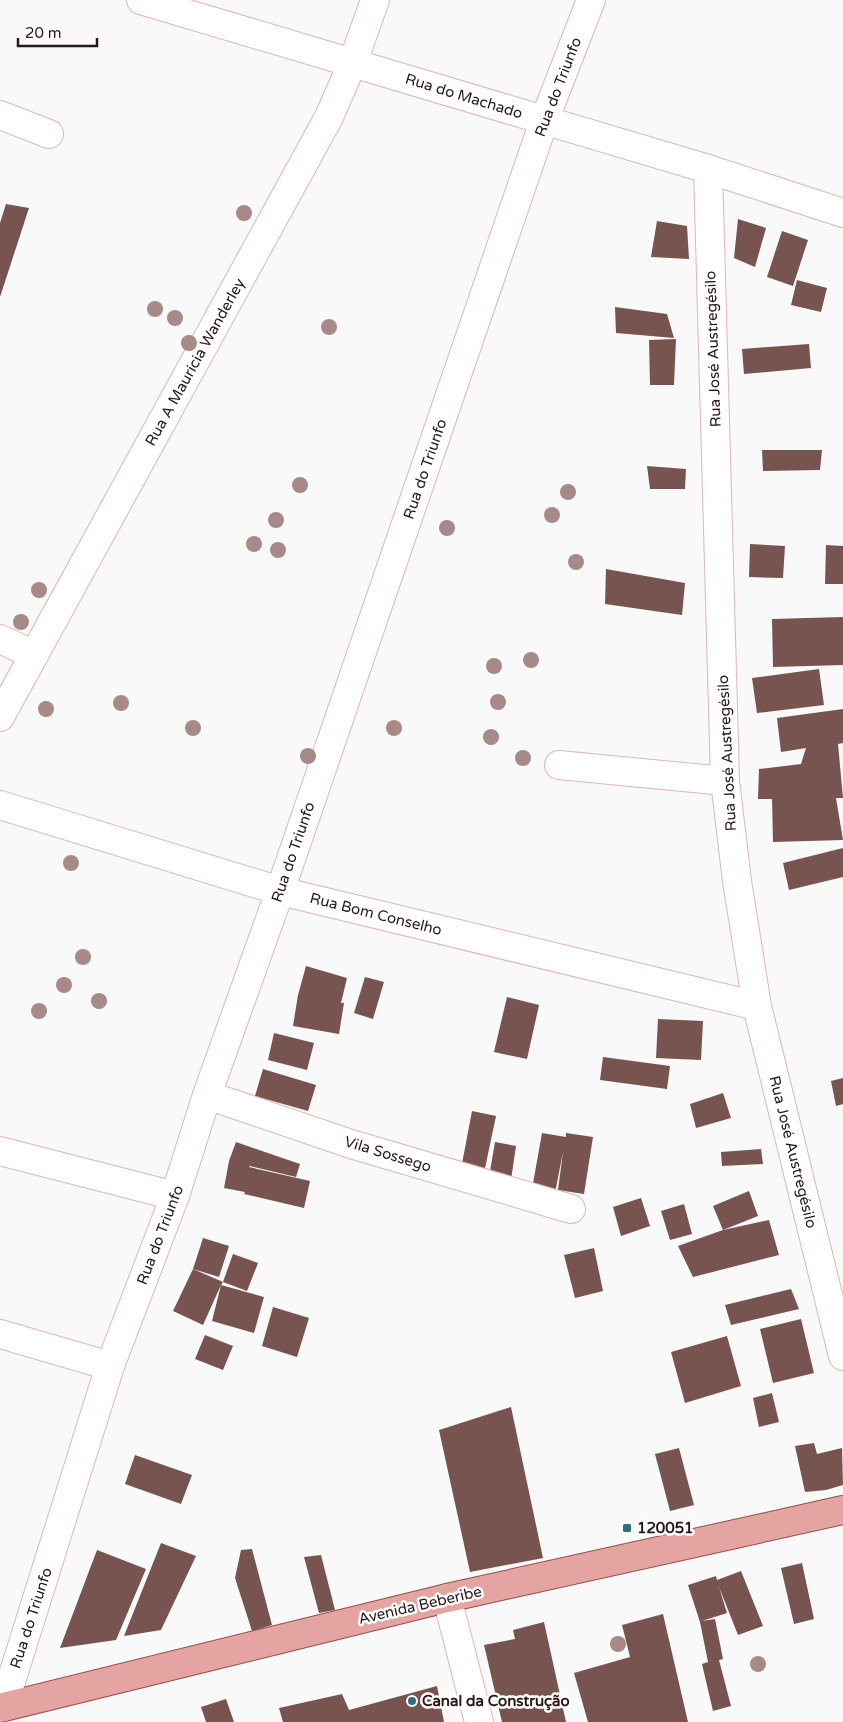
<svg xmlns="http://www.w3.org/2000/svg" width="843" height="1722" font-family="'Varela Round',sans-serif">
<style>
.building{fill:#785451}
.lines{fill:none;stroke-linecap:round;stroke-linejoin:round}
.minor-casing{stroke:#dfb6b2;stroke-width:30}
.primary-casing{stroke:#954c49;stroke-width:30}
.minor{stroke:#fff;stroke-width:28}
.primary{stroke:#e3a4a2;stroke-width:28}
.tree{fill:#a78988}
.poi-dot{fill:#287279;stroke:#fff;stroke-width:2}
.labels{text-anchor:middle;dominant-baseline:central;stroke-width:5;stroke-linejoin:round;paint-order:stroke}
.street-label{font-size:15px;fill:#271817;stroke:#fff}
.poi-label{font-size:15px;font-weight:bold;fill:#271817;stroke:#fff;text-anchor:start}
</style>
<rect width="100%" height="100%" fill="#f9f9f9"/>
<g class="building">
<path d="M6 204 29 208 0 297V223Z"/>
<path d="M738 219 766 228 755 267 734 258Z"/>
<path d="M657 221 687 226 689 259 651 257Z"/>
<path d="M782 231 808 240 793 286 767 277Z"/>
<path d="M797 280 827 288 821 312 791 305Z"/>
<path d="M615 307 667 314 674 338 616 333Z"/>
<path d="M676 339 674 385H650L649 340Z"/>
<path d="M809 344 811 368 744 374 742 349Z"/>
<path d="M762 450H822L820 470 763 471Z"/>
<path d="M647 466 686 469 685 489H650Z"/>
<path d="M750 544 785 546 783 578 749 577Z"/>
<path d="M826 545 843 546V584H825Z"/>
<path d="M606 569 685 583 682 615 605 604Z"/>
<path d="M843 617V665L773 667 772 619Z"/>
<path d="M819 669 824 705 757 713 752 678Z"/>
<path d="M843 709V743L838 744 843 798H836L843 840 773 842 772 799H758L759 769 801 764 806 748 781 752 777 718Z"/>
<path d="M843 848V877L789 890 783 863Z"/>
<path d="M306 966 347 978 341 1003H344L339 1034 293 1026 298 995Z"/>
<path d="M365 977 384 982 373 1019 354 1013Z"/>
<path d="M507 997 539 1005 527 1059 494 1052Z"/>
<path d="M658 1019 703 1021 701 1060 656 1058Z"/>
<path d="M274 1033 314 1043 307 1070 268 1060Z"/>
<path d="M603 1057 670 1066 667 1089 600 1080Z"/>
<path d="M263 1069 316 1085 308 1111 255 1096Z"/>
<path d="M843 1078V1104L836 1106 831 1081Z"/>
<path d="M723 1093 731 1118 696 1128 690 1104Z"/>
<path d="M472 1111 496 1116 484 1173 461 1169Z"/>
<path d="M542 1133 566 1137V1133L593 1137 584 1194 558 1190 563 1152 555 1193 532 1189Z"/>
<path d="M236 1142 300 1164 296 1177 250 1166 249 1167 310 1181 304 1208 244 1194 245 1192 224 1188 229 1161Z"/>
<path d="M495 1142 516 1146 511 1180 489 1177Z"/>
<path d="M761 1149 763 1164 722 1166 721 1152Z"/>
<path d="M749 1191 758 1216 723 1230 713 1206Z"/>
<path d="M641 1198 650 1226 621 1236 613 1207Z"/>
<path d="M684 1204 692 1234 670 1240 661 1211Z"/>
<path d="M769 1220 779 1255 693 1277 678 1246 723 1230Z"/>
<path d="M203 1238 229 1246 219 1277 193 1269Z"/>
<path d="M594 1248 603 1291 575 1298 564 1255Z"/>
<path d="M233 1254 258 1263 247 1291 223 1282Z"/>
<path d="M193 1269 223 1282 221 1285 264 1297 254 1333 212 1321 221 1285 203 1325 173 1311Z"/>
<path d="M791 1289 799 1309 731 1325 725 1305Z"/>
<path d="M273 1307 309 1318 297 1357 262 1346Z"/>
<path d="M801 1319 814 1373 773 1383 760 1329Z"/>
<path d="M205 1335 233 1346 223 1370 195 1359Z"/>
<path d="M727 1336 741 1386 685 1403 671 1352Z"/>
<path d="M772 1393 779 1422 759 1427 753 1398Z"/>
<path d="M511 1407 543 1558 470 1572 439 1430Z"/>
<path d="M814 1443 817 1454 842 1448 843 1485 826 1490 805 1492 795 1446Z"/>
<path d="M679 1448 694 1505 670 1511 655 1454Z"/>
<path d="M135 1455 192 1475 181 1504 125 1484Z"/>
<path d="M161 1543 196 1556 161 1630 124 1636Z"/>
<path d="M252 1549 272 1625 252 1631 235 1578 241 1550Z"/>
<path d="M97 1550 146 1569 116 1640 60 1648Z"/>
<path d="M321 1555 335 1610 319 1613 304 1557Z"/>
<path d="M802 1563 814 1619 794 1624 781 1568Z"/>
<path d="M741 1571 763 1626 738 1635 719 1587 727 1613 702 1621 715 1619 723 1659 719 1660 731 1706 713 1711 702 1664 708 1662 700 1622 688 1585 716 1576 717 1580Z"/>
<path d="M663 1614 688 1722H588L574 1673 630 1657 622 1625Z"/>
<path d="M544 1622 566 1722H502L484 1645 515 1639 513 1630Z"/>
<path d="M437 1686 444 1722H283L279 1708 342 1694 349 1710Z"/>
<path d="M226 1699 234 1722H206L201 1707Z"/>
</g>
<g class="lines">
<defs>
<g id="minor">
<path d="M141 0 708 169 843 213"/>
<path d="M0 115 49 134"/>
<path d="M708 169 725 781 737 881 757 1006 843 1356"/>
<path d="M0 639 34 655"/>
<path d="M0 717 329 117 353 62 375 0"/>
<path d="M559 765 725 781"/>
<path d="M0 805 280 891 757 1006"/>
<path d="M207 1095 351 1144 571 1209"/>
<path d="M0 1151 175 1196"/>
<path d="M0 1334 110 1366"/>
<path d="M447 1598 479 1722"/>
<path d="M3 1707 110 1366 175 1196 207 1095 280 891 544 121 591 0"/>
</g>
<path id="primary" d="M0 1708 447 1598 843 1510"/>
</defs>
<use href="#minor" class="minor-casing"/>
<use href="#primary" class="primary-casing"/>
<use href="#minor" class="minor"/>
<use href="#primary" class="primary"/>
</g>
<g class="tree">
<circle cx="244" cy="213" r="8"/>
<circle cx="155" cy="309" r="8"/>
<circle cx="175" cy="318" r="8"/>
<circle cx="329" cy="327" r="8"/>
<circle cx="189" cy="343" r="8"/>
<circle cx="300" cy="485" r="8"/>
<circle cx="568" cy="492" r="8"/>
<circle cx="552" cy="515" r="8"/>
<circle cx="276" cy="520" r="8"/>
<circle cx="447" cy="528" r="8"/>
<circle cx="254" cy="544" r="8"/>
<circle cx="278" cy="550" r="8"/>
<circle cx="576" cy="562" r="8"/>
<circle cx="39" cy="590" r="8"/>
<circle cx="21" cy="622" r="8"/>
<circle cx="531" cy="660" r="8"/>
<circle cx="494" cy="666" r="8"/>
<circle cx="498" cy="702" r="8"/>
<circle cx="121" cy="703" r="8"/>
<circle cx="46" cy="709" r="8"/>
<circle cx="193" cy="728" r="8"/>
<circle cx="394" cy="728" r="8"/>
<circle cx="491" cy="737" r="8"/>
<circle cx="308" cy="756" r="8"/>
<circle cx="523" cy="758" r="8"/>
<circle cx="71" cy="863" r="8"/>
<circle cx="83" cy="957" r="8"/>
<circle cx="64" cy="985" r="8"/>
<circle cx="99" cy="1001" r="8"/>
<circle cx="39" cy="1011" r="8"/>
<circle cx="618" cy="1644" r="8"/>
<circle cx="758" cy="1664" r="8"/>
</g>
<g class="poi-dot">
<rect x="622" y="1523" width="10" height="10" rx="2.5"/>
<circle cx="412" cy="1701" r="5"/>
</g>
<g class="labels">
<g class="street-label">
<text transform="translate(558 87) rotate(-69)">Rua do Triunfo</text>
<text transform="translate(464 96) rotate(17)">Rua do Machado</text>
<text transform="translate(713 349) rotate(-92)">Rua José Austregésilo</text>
<text transform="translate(195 362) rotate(-61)">Rua A Maurícia Wanderley</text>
<text transform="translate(425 469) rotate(-71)">Rua do Triunfo</text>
<text transform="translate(727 753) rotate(-93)">Rua José Austregésilo</text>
<text transform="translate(293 852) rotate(-71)">Rua do Triunfo</text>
<text transform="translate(376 914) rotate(14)">Rua Bom Conselho</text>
<text transform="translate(793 1152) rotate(76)">Rua José Austregésilo</text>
<text transform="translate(388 1154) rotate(17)">Vila Sossego</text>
<text transform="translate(160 1235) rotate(-69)">Rua do Triunfo</text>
<text transform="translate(420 1605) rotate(-13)">Avenida Beberibe</text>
<text transform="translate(31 1618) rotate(-72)">Rua do Triunfo</text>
</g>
<g class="poi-label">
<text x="637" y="1528">120051</text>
<text x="422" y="1701">Canal da Construção</text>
</g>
</g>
<path d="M18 38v8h79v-8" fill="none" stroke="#271817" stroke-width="2.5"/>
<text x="25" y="38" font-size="15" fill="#271817" stroke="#ffffff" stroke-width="4" paint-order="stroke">20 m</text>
</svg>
